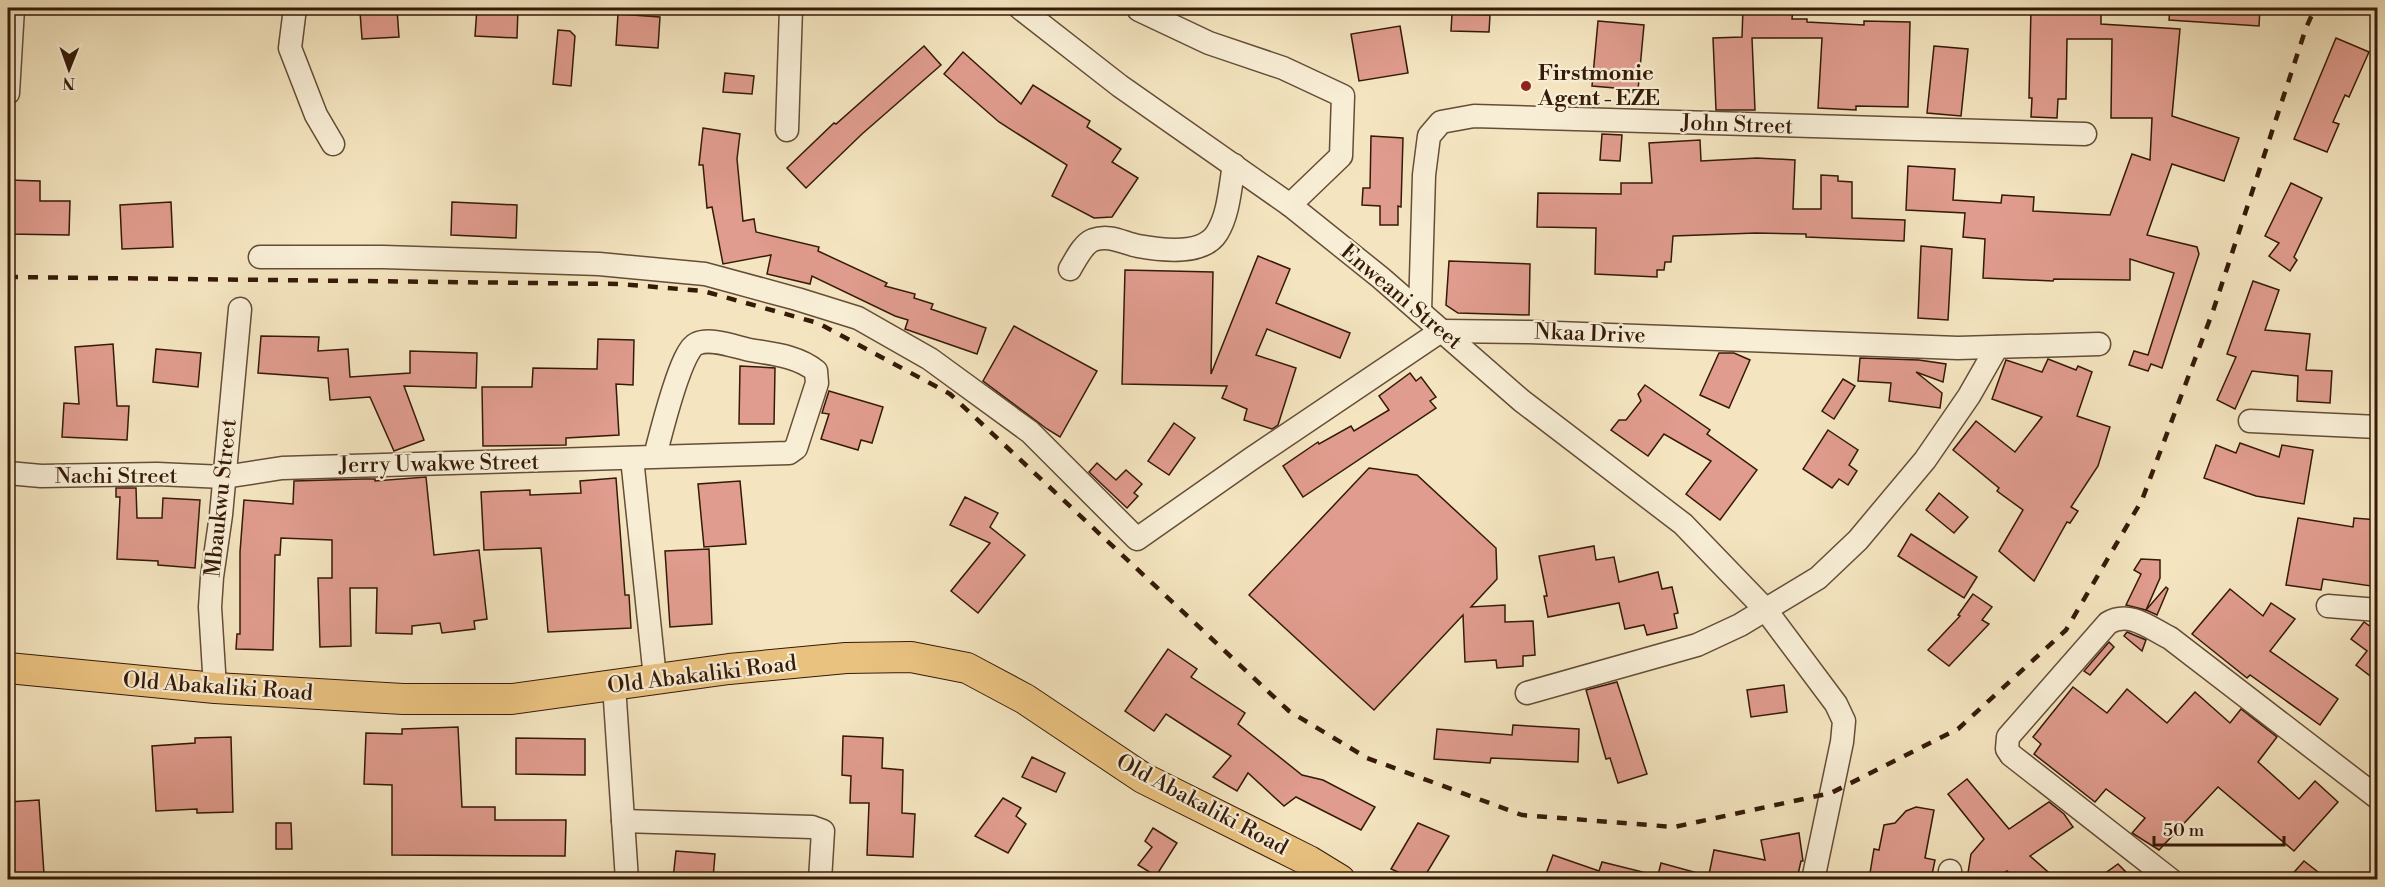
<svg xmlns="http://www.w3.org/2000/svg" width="2385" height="887" font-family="'Libre Bodoni',serif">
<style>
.building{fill:#e09c8e;stroke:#351a08;stroke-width:1.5}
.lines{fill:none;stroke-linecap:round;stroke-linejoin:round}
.minor-casing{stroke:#654d36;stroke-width:25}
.major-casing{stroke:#351a08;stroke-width:32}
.minor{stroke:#f8eed6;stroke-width:22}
.major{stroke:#eac280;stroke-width:30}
.rail{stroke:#351a08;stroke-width:4.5;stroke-dasharray:10 10;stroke-linecap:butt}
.poi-dot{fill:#8f2418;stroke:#f8eed6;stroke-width:2}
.labels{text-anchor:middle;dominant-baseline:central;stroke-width:4.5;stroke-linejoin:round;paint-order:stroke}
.poi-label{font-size:22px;font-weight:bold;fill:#351a08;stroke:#f8eed6;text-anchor:start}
.street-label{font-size:22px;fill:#351a08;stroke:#f8eed6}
</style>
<rect width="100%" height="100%" fill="#f4e5c0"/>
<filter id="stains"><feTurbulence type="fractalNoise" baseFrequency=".00333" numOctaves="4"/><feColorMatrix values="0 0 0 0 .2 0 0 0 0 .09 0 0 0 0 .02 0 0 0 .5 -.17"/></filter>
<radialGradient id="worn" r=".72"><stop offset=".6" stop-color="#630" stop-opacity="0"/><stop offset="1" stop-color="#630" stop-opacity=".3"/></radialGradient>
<g class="building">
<path d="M477 8H518L517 38 475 36Z"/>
<path d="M1743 8H1793L1792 19H1807V22L1864 25V21L1910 22 1908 107 1856 106V110L1818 108 1822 38H1752L1755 110H1716L1713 38 1742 37Z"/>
<path d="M2031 8H2101V24L2180 29 2172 116 2239 138 2224 181 2172 164 2147 235 2197 247 2199 254 2162 368 2151 364 2148 371 2129 365 2134 351 2148 355 2174 273 2130 259V280L2054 279 2053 281 1983 278 1985 239 1963 237 1965 213 1906 210 1908 166 1955 169 1953 200 2001 203 2002 195 2034 197 2033 211 2110 215 2132 154 2150 160 2152 118H2111L2112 39H2067L2066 99H2058L2057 118 2031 117 2032 98H2029Z"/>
<path d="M2170 8H2260L2259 26 2169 20Z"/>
<path d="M397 9 399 37 362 39 360 12Z"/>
<path d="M618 14 660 17 658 48 616 45Z"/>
<path d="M1452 14 1490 15 1489 32 1451 31Z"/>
<path d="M1598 21 1644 25 1638 90 1592 86Z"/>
<path d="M1400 26 1408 73 1359 81 1351 34Z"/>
<path d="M558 30 570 31 575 36 571 86 553 84Z"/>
<path d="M2336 38 2369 52 2349 97 2345 95 2333 122 2339 124 2327 152 2294 139Z"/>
<path d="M924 46 941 65 862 134 806 188 787 168 834 123 836 124Z"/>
<path d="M1934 46 1968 49 1961 116 1927 113Z"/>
<path d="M963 52 1021 104 1033 85 1090 121 1087 127 1121 149 1112 162 1138 178 1112 217 1094 218 1052 196 1067 165 999 122 944 74Z"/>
<path d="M725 73 754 76 752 94 723 92Z"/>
<path d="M703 128 740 134 737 159 743 221 754 219 756 232 819 247 818 251 887 283 885 286 915 294 914 298 933 304 931 309 986 328 977 354 905 329 908 320 895 316 812 276 810 284 767 274 771 255 723 264 712 207 707 208 703 165H699Z"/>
<path d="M1602 134 1622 135 1620 161 1600 160Z"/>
<path d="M1371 136 1403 138 1401 207 1398 206V225H1380V206L1362 205 1363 188H1370Z"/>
<path d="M1700 140 1701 161 1757 158 1795 160 1793 209H1821V175L1838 176V181L1852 182V218L1905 220 1904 241 1806 237V234L1756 233 1673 236 1671 262H1665L1664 270H1657V277L1595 274 1596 228 1537 227 1538 193 1621 194V183H1652L1649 143Z"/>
<path d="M8 180 40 181V201H70L69 235 8 234Z"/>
<path d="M2291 183 2322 198 2294 257 2297 260 2290 271 2269 256 2279 243 2265 236Z"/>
<path d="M171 202 173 247 122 249 120 205Z"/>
<path d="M452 202 517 205 516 238 451 235Z"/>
<path d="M1921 246 1952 249 1948 320 1918 318Z"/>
<path d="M1258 256 1290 269 1276 303 1350 333 1340 358 1267 329 1256 355 1296 368 1278 425 1272 429 1244 420 1247 409 1222 398 1227 386 1122 384 1125 270 1213 272 1211 374Z"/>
<path d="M1449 261 1530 264 1529 315 1458 313 1446 305Z"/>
<path d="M2253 281 2279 290 2265 330 2310 334 2306 370 2332 371 2330 403 2297 401 2298 376 2252 371 2235 409 2217 400 2236 357 2227 354Z"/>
<path d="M1014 326 1097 371 1060 437 1047 429 983 381Z"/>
<path d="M261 336 319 337 318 351 348 349 350 377 410 373V351L477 353 476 388 404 386 424 440 394 451 370 397 330 400 328 378 258 373Z"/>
<path d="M598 339 634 340 633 385 616 384 619 435 566 438V445L483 446 482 387H532L533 368 597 369Z"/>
<path d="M113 344 117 406H129L127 440 62 437 64 403 79 404 75 347Z"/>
<path d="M156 349 201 353 198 387 153 382Z"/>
<path d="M1719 353H1734L1750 360 1729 408 1700 395Z"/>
<path d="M1860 358 1919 360 1946 364 1943 382 1916 372 1942 393 1940 408 1889 401 1891 383 1858 381Z"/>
<path d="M2048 359 2076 370 2078 366 2092 372 2077 416 2110 427 2098 466 2071 507 2078 511 2070 523 2067 522 2034 581 1999 551 2023 510 1997 491 1999 488 1953 450 1976 421 2015 452 2042 417 1992 399 2006 360 2042 372Z"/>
<path d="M740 366 775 368 774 424H739Z"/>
<path d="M1410 373 1416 381 1421 377 1436 397 1430 401 1436 408 1303 497 1283 466 1318 442 1319 444 1351 426 1354 431 1389 410 1379 396Z"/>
<path d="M1843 379 1855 386 1834 419 1822 411Z"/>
<path d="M1645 385 1710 430 1707 434 1757 470 1720 520 1686 494 1711 461 1664 434 1648 456 1611 430 1619 420H1626L1641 401 1638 394Z"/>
<path d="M829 391 883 407 872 443 861 440 858 450 821 439 829 414 822 413Z"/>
<path d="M1174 423 1195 438 1169 475 1148 461Z"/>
<path d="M1828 430 1858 450 1849 465 1857 471 1848 485 1839 479 1832 488 1803 469Z"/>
<path d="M2240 443 2279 457 2282 445 2313 450 2304 504 2256 496 2204 478 2216 445 2236 453Z"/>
<path d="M1097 463 1116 480 1126 470 1142 484 1134 493 1138 496 1127 508 1089 472Z"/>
<path d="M1369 468 1417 475 1496 548 1497 579 1471 607 1505 605V622L1533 621 1535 655 1523 656V666L1497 668 1496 660 1465 662 1463 615 1374 710 1249 595Z"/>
<path d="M426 477 434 555 479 550 487 619 474 621 475 629 442 633 440 623 412 626V634L376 633 377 588H350L351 646 320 647 318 578H332V540L281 538 280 555H275L273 650 236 649 237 634H240V552L244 500 293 504 294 481 363 479H375V481Z"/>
<path d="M616 478 625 595H629L631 628 548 632 541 548 484 550 481 492 530 490V495L581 493 580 481Z"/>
<path d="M740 481 746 544 704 547 698 484Z"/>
<path d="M116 488H136L137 518H162L163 498 200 500 195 568 158 565V561L117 559 120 497H116Z"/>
<path d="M1939 493 1968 517 1954 533 1926 510Z"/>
<path d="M965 497 998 513 990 527 1025 555 978 613 951 591 990 543 950 525Z"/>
<path d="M2298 518 2353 527 2354 518 2378 520 2371 586 2323 579 2321 590 2286 585Z"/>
<path d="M1911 534 1977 577 1964 598 1898 556Z"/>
<path d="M1594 546 1596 560 1614 557 1619 582 1658 572 1662 589 1672 587 1678 613 1674 614 1677 628 1647 635 1644 625 1625 629 1619 603 1548 617 1544 596H1547L1539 556Z"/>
<path d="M709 549 712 624 670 627 665 551Z"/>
<path d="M2141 559 2160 560V578L2146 610 2126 605 2141 574 2134 570Z"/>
<path d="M2166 587 2168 589 2157 615 2146 610Z"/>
<path d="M2230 589 2263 616 2271 603 2295 619 2270 651 2338 699 2320 725 2250 675 2247 678 2192 634Z"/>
<path d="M1973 594 1992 607 1982 620 1989 624 1949 666 1928 650 1960 616 1958 615Z"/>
<path d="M2364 622 2378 632V682L2356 665 2367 651 2351 639Z"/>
<path d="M2127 632 2146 640 2142 651 2124 636Z"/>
<path d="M2109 642 2114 647 2090 675 2084 671Z"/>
<path d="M1168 649 1197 669 1191 677 1245 713 1238 724 1302 775 1323 780 1375 807 1361 830 1296 797 1284 806 1248 773 1237 791 1213 777 1231 756 1166 714 1154 731 1125 711Z"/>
<path d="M1617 682 1647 774 1618 783 1610 758 1606 759 1586 690Z"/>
<path d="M1784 685 1787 712 1751 717 1747 690Z"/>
<path d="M2073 687 2107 713 2127 689 2167 723 2195 692 2230 723 2241 709 2277 737 2258 762 2299 799 2315 781 2338 802 2294 851 2218 787 2159 850 2132 833 2145 818 2106 789 2095 802 2034 754 2041 744 2033 737Z"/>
<path d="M1513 725 1579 729 1578 762 1491 758 1490 763 1434 759 1437 729 1512 735Z"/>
<path d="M458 727 462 807H495V820H566L565 856 392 855V785L364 784 366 733 402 734V729Z"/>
<path d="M843 736 883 738 882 768 903 770 902 813 915 814 913 857 867 855 869 803H850L851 776 842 775Z"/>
<path d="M231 737 233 812 197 813V809L156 811 152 746 195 743V738Z"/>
<path d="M516 738 585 739V775L516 774Z"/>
<path d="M1032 757 1065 773 1056 792 1022 777Z"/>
<path d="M1967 779 2009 829 2049 802 2064 814 2073 827 2030 856 2056 879H2015L2007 871 1994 879H1967L1971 854 1984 839 1948 794Z"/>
<path d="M1003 798 1021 808 1016 816 1026 824 1008 853 975 836Z"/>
<path d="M39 800 44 874 11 876 8 802Z"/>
<path d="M1916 807 1934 810 1925 858 1935 860 1931 879H1869L1874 849 1879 850 1884 825 1895 823 1906 811Z"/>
<path d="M276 823H291L292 849H276Z"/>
<path d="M1418 823 1449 836 1423 879H1414L1391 869Z"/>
<path d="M1153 828 1177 843 1156 876 1138 865 1152 847 1145 841Z"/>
<path d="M1799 833 1803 861H1801L1797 879H1708L1714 850 1765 860 1761 840Z"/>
<path d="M676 851 715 854 713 879H673Z"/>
<path d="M1553 855 1599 871 1602 862 1651 874V879H1544Z"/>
<path d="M2304 861 2327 879H2288Z"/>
<path d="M1661 863 1705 875V879H1657Z"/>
<path d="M2118 864 2133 879H2097Z"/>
</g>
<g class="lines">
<defs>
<g id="minor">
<path d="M295 8 290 48 316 115 333 144"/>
<path d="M1020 8 1120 86 1290 205 1381 278 1522 401 1683 524 1765 609 1836 704 1844 721 1842 742 1813 880"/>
<path d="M1139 8V10L1209 43 1283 68 1343 96 1341 156 1290 205"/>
<path d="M8 93 13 8"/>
<path d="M787 130 791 8"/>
<path d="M260 257H383L599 264 705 274 797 299 858 318 930 359 1030 432 1137 539 1251 459 1441 331 1529 332 1958 348 2099 344"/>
<path d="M1070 269C1076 259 1083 244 1093 240 1110 234 1123 243 1138 246 1160 250 1203 256 1217 233 1229 214 1230 187 1234 165"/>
<path d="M1420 312 1424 175 1429 136 1441 122 1474 116 2085 134"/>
<path d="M2250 421 2378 427"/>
<path d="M632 458 655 678"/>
<path d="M8 473 41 476 157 474 224 477 282 468 789 453 796 448 817 383 816 371C798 356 773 354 750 350 735 347 711 337 696 344 681 350 660 437 655 456"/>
<path d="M2328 606 2378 610"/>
<path d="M614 685 627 880"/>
<path d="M215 688 210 607 212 577 221 515 240 309"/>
<path d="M1527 693 1697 645 1740 625 1818 578 1858 540 1925 460 1969 396 1997 347"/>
<path d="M623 821 812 827 823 831 820 880"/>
<path d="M1950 880V871"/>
<path d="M2171 880 2011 755 2007 749 2008 737 2108 623C2129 610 2150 628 2170 638L2378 798"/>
</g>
<path id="major" d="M8 668 215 688 403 699H512L729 669 846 658 911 657 967 668 1025 699 1143 778 1309 861 1340 880"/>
</defs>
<use href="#minor" class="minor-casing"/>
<use href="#major" class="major-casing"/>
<use href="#minor" class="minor"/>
<use href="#major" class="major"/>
<path class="rail" d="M8 277 620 284 703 291 818 323 950 394 1289 711 1367 758 1522 815 1674 827 1831 793 1958 729 2066 630 2142 500 2213 311 2306 28 2315 8"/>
</g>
<circle class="poi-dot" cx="1526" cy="86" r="6"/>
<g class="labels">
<g class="poi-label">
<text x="1538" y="73">Firstmonie<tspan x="1538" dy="25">Agent - EZE</tspan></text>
</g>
<g class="street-label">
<text transform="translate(1737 125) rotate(2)">John Street</text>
<text transform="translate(1401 297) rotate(40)">Enweani Street</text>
<text transform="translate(1590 334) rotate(2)">Nkaa Drive</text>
<text transform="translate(439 464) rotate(-1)">Jerry Uwakwe Street</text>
<text x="116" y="476">Nachi Street</text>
<text transform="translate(221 498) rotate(-84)">Mbaukwu Street</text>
<text transform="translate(702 675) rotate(-7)">Old Abakaliki Road</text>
<text transform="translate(218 687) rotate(4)">Old Abakaliki Road</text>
<text transform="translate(1202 805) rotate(28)">Old Abakaliki Road</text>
</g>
</g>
<rect width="2385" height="887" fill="none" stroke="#f4e5c0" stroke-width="30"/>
<rect x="9" y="9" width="2367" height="869" fill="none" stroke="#351a08" stroke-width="3"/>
<rect x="15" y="15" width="2355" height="857" fill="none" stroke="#351a08" stroke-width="1.5"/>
<g transform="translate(69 69) rotate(181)" stroke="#f8eed6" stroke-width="4.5" paint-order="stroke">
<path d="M0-4.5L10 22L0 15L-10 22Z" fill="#351a08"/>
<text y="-9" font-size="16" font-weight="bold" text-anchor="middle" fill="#351a08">N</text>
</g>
<path d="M2154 836v9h130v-9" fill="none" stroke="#351a08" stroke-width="3"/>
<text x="2163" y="836" font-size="18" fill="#351a08" stroke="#f8eed6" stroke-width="4.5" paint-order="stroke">50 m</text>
<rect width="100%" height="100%" filter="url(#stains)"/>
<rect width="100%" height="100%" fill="url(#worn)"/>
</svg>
